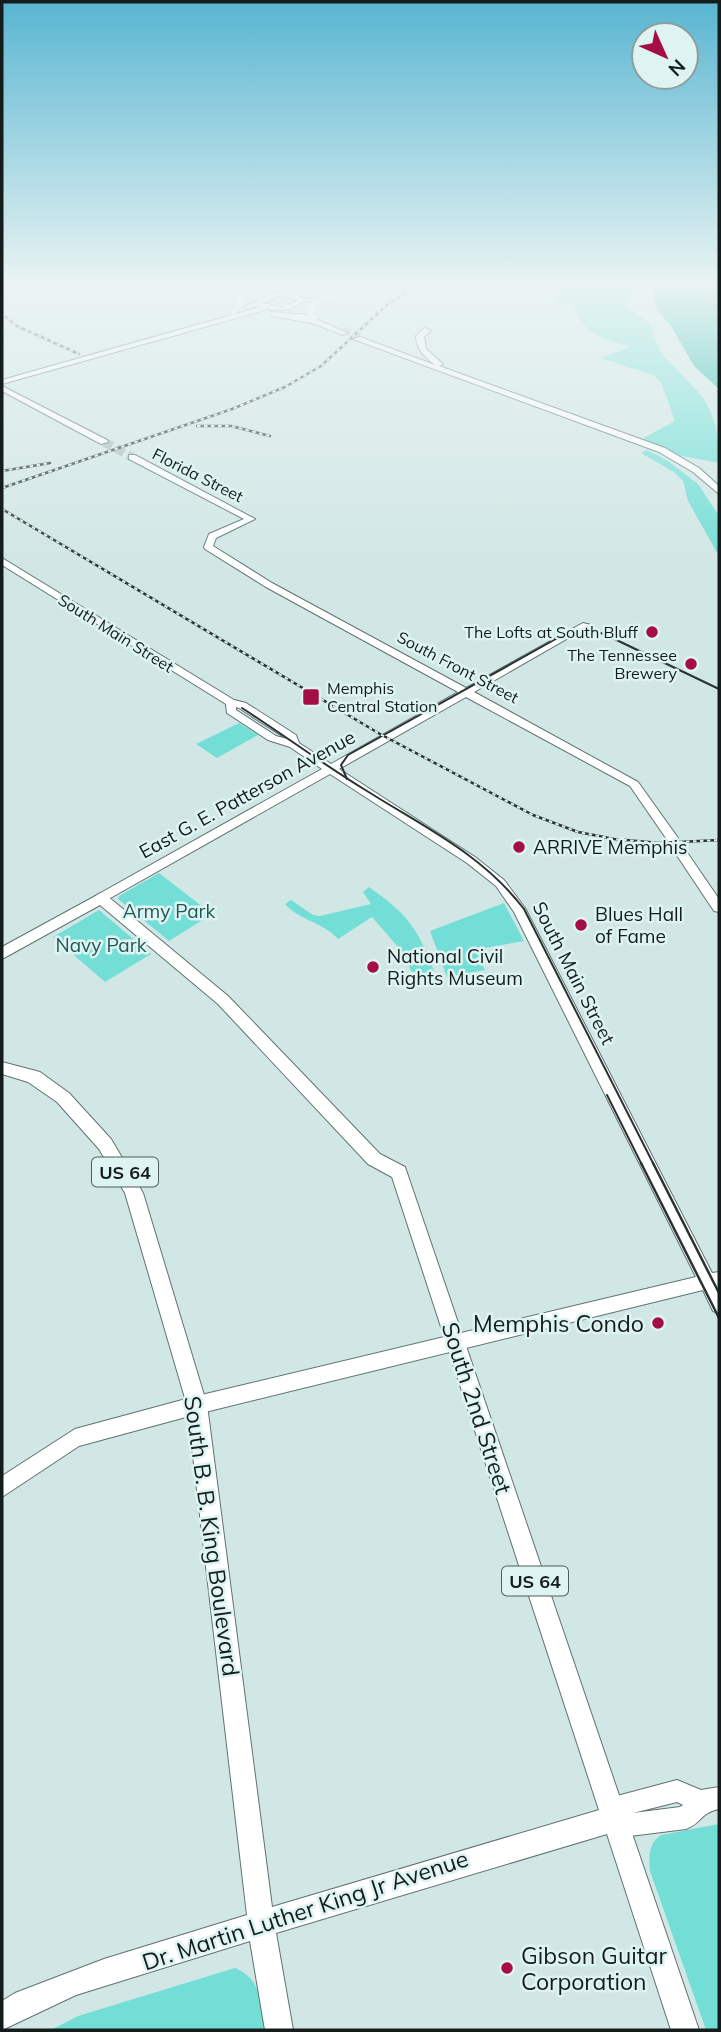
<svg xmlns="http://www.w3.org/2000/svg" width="721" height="2032" font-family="Mulish,sans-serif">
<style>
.green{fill:#73ded6}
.water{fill:#21b7ae}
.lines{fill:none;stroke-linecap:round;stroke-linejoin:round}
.secondary-tunnel-far1{stroke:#abbfbd;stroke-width:9;stroke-dasharray:9 4.5;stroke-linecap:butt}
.secondary-tunnel{stroke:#abbfbd;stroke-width:11;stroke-dasharray:11 5;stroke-linecap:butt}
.primary-tunnel{stroke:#abbfbd;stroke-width:8;stroke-dasharray:8 3.5;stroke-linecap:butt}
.secondary-casing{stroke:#5f7371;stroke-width:2}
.primary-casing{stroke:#5f7371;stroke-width:2}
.highway-casing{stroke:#5f7371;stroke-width:1}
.secondary{fill:#fff;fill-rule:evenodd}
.primary{fill:#fff;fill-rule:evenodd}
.highway{fill:#fff;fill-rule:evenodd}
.tram-far1{stroke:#293332;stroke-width:2}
.tram{stroke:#293332;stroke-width:2.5}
.rail-casing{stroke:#293332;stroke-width:2.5}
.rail{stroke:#def4f2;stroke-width:2;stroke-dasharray:3.5;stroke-linecap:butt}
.poi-dot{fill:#a50e45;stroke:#def4f2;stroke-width:2.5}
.labels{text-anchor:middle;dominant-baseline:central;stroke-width:5;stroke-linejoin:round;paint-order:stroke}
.far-street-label{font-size:16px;fill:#151d1c;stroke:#def4f2}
.far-poi-label{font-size:16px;fill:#151d1c;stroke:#def4f2;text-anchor:end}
.shield{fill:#def4f2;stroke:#515e5c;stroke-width:2}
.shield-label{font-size:18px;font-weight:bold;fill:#151d1c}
.street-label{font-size:19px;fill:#151d1c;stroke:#def4f2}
.poi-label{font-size:19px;fill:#151d1c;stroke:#def4f2;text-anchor:start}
.park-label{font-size:19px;fill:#1f5753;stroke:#def4f2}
.near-poi-label{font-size:23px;fill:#151d1c;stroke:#def4f2;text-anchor:end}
.near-street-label{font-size:23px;fill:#151d1c;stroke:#def4f2}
</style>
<rect width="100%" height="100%" fill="#d1e7e5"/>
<g class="green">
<path d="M563 284 606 285 636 290 635 295 627 305C633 312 647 318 651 327 655 338 656 347 664 356 701 396 719 403 719 463L677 455 642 439 675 421 661 382 653 375 600 358 630 347C598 335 588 338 572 305L554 302Z"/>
<path d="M647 450 668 461 698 484 719 516V556L688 501 683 481 674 472 641 453Z"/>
<path d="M239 723 258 735 217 758 196 744Z"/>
<path d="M159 873 212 914 169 941 118 899 119 896Z"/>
<path d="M369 887C407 914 418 928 434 971L418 974 411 971 405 955 372 917 338 939C323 922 300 921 285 904L291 900 313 915 320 916 371 904 363 892Z"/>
<path d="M504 903 524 941 485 948 490 960 482 964 485 970 447 977 430 931Z"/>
<path d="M99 910 151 954 105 982 53 937Z"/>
<path d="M719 1824V2030H706L650 1871C649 1856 648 1844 661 1835Z"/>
<path d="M235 1968C263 1980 260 2003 264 2030H51L78 2016Z"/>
</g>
<path class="water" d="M653 284H719V389L694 366 671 326 656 309Z"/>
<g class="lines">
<path class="secondary-tunnel-far1" d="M104 442 132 457"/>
<path class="secondary-tunnel" d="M672 838 680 851"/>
<path class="primary-tunnel" d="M343 330 360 336"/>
<defs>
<g id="secondary">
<path d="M2 386 107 440 108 442 101 444 2 391Z"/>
<path d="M129 455H135L255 519 216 538 213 546 272 583 466 688 583 623 591 625 474 692 638 782 678 838 676 841H668L630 786 466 697 339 769 475 857 504 880 525 908 712 1273 719 1272V1313L713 1311 703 1290 197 1414 79 1446 2 1497V1476L75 1429 197 1396 696 1277 514 912 496 886 467 863 330 774 105 901H97L95 898 97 895 322 769 290 747 268 740 227 713 226 704 2 565V558L234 700 246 703 296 735 299 743 331 764 458 692 266 587 205 549 204 547 209 534 244 519 129 459ZM236 707 239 708 287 739 276 736 236 710Z"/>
<path d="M680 847 684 848 719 899V912L714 911 674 851Z"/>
<path d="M677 1780 701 1790 719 1787V1809C700 1813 702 1823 686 1829L630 1836 606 1827 603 1819 617 1796ZM677 1802 683 1805 680 1807 633 1813Z"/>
</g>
<g id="primary">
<path d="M287 291 306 300 289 310 268 309 2 384V380L260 307 257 306 248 309 244 307 271 294ZM280 296 298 300 281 307 263 303Z"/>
<path d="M271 312 307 315 347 333 343 335 312 323 271 316Z"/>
<path d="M424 328 431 330 424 337 426 349 443 364 439 366 665 448 699 468 719 486V494L693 472 659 452 353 339 360 337 435 365C425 357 416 349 416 336Z"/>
<path d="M101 893 106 895 228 996 380 1154 405 1167 699 2030H671L607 1834 276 1933 293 2030H265L250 1941 76 1995 2 2030V2001L15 1993 104 1959 247 1915 187 1405 125 1193 99 1149 57 1102 28 1082 2 1074V1062L40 1072 69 1093 111 1139 143 1193 207 1405 272 1907 599 1810 392 1177 368 1164 218 1004 100 905 2 959V947Z"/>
</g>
<g id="highway">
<path d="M232 284C245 284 257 287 265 299L258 301 254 295 247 291 246 301 236 314H230L239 295 237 288Z"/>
<path d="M252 284H298L276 290 255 288Z"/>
<path d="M372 284H384C362 297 335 294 314 308L315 314 320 318 316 320 308 317 306 307 314 301 302 302 298 300 355 291Z"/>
</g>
</defs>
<use href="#secondary" class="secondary-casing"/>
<use href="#primary" class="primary-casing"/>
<use href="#highway" class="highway-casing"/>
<use href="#secondary" class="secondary"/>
<use href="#primary" class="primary"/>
<use href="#highway" class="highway"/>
<g class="tram-far1">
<path d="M242 708C284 735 324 765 367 791 424 827 482 854 524 909L654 1165"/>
<path d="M347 779 341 765 348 755 570 631 589 630 604 634 719 689"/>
<path d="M607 1095 642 1165"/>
</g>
<g class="tram">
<path d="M641 1163 719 1318"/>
<path d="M653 1163 719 1293"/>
</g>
<defs>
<g id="rail">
<path d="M2 314 17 326 79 354"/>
<path d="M197 426H231L270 436"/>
<path d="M2 471 50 463"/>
<path d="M2 488 232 409 285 387 321 366 388 304 422 284"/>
<path d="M2 509 380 734 533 815 578 832 614 839 660 843 719 840"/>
</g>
</defs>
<use href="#rail" class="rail-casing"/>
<use href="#rail" class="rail"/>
</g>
<linearGradient id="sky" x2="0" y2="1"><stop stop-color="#58b5d1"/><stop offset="0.5" stop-color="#eaf4f3"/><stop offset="1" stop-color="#eaf4f3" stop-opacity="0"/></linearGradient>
<rect width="721" height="569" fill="url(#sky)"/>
<g class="poi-dot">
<circle cx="652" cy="632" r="7"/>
<circle cx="691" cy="664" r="7"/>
<rect x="302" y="688" width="18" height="18" rx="3.5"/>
<circle cx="519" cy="847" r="7"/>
<circle cx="581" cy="925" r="7"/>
<circle cx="373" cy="967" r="7"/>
<circle cx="658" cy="1323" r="7"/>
<circle cx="507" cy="1968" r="7"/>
</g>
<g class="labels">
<g class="far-street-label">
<text transform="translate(198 475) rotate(27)">Florida Street</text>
<text transform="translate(116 633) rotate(32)">South Main Street</text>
<text transform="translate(458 667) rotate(28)">South Front Street</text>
</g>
<g class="far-poi-label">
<text x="638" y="632">The Lofts at South Bluff</text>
<text x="677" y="655">The Tennessee<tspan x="677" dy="18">Brewery</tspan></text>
<text x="327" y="688" text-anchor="start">Memphis<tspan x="327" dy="18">Central Station</tspan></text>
</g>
<g class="shield">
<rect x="92" y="1157.5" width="66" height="29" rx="5"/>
<rect x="502" y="1566.5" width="66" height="29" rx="5"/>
</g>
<g class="shield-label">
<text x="125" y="1172">US 64</text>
<text x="535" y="1581">US 64</text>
</g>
<g class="street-label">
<text transform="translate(247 794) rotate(-29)">East G. E. Patterson Avenue</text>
<text transform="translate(574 973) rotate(63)">South Main Street</text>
</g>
<g class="poi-label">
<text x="533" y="847">ARRIVE Memphis</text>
<text x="595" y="914">Blues Hall<tspan x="595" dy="22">of Fame</tspan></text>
<text x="387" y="956">National Civil<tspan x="387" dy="22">Rights Museum</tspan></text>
</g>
<g class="park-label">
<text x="169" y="911">Army Park</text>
<text x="101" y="945">Navy Park</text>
</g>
<g class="near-poi-label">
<text x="644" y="1323">Memphis Condo</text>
<text x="521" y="1955" text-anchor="start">Gibson Guitar<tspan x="521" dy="26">Corporation</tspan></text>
</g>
<g class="near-street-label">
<text transform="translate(477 1408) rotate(72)">South 2nd Street</text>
<text transform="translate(212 1536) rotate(82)">South B. B. King Boulevard</text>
<text transform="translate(305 1910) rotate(-18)">Dr. Martin Luther King Jr Avenue</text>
</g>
</g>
<rect width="721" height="2032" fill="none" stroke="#151d1c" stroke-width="7"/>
<g transform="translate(665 56) rotate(135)"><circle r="33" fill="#def4f2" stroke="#8e9e9c" stroke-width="2"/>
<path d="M0-5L12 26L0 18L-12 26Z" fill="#a50e45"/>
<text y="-10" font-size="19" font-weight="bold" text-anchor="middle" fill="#151d1c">N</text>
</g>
</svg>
